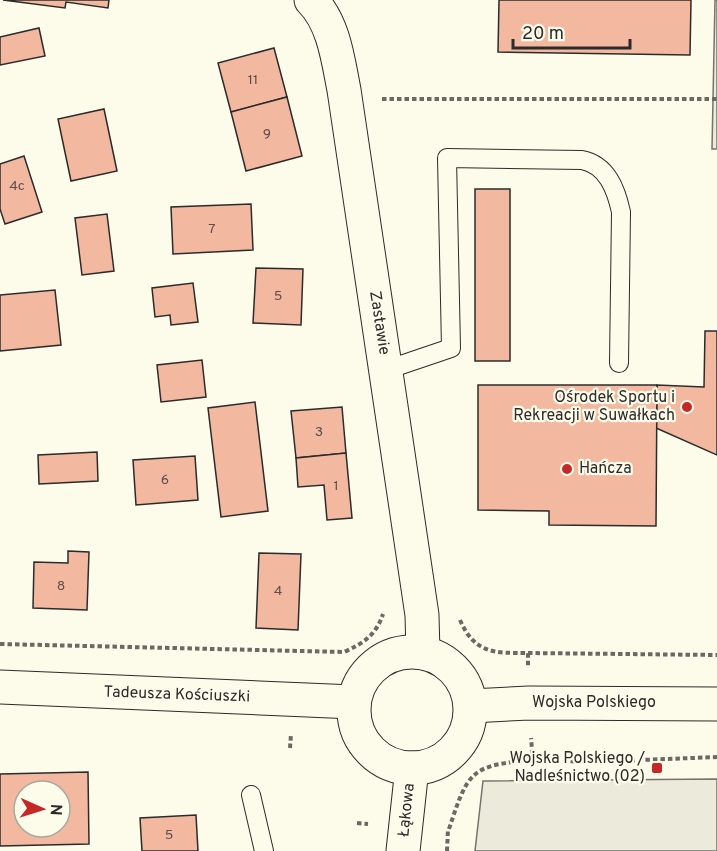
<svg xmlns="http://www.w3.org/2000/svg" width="717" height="851" font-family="Overpass,sans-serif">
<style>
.green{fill:#ecebdb;stroke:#74746e;stroke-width:1.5}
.building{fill:#f2b8a0;stroke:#2b2b2b;stroke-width:1.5;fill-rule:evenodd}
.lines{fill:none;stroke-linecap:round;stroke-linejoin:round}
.lane-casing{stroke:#2b2b2b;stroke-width:20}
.street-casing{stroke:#2b2b2b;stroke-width:35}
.secondary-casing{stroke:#2b2b2b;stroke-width:35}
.path{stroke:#6a6964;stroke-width:4;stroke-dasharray:4.5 3;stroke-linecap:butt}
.lane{stroke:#fdfbea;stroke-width:18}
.street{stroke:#fdfbea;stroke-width:33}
.secondary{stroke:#fdfbea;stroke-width:33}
.poi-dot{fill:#c62828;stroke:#fdfbea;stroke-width:2}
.labels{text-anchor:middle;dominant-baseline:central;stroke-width:4.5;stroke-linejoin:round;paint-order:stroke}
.number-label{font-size:14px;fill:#5d4e48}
.street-label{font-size:16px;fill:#2b2b2b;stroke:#fdfbea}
.poi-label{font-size:16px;fill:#2b2b2b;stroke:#fdfbea;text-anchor:end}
</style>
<rect width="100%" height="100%" fill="#fdfbea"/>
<g class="green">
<path d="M715 0H717V149H712Z"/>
<path d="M717 779V851H475L483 781Z"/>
</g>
<g class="building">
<path d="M3 0H109L108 8 66 2 65 8Z"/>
<path d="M499 0H691L690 55 498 52Z"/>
<path d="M39 28 45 56 0 65V37Z"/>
<path d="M274 48 287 97 231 112 218 63Z"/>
<path d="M287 97 302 156 246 171 231 112Z"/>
<path d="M104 109 117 171 71 181 58 119Z"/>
<path d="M24 156 42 212 5 224 0 209V164Z"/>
<rect x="475" y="189" width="35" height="172"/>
<path d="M251 204 253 250 173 254 171 207Z"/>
<path d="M107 214 114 271 82 275 75 218Z"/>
<path d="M256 268 303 269 301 325 253 323Z"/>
<path d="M193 283 198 322 171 325 170 315 155 317 152 288Z"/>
<path d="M55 290 61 345 0 351V295Z"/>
<path d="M705 331H717V455L656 428 657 385 704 387Z"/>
<path d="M202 360 206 397 161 402 157 365Z"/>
<path d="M478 385H657L656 526 549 525V511L478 510Z"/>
<path d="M255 402 268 511 221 517 208 408Z"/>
<path d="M342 407 346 453 296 458 291 411Z"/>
<path d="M97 452 98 481 39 484 38 455Z"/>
<path d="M346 453 352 518 327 520 324 485 298 487 296 458Z"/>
<path d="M195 456 198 500 136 505 133 460Z"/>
<path d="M68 551 89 552 87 610 33 608 34 562 68 563Z"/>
<path d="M259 553 301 554 298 630 256 628Z"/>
<path d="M88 772 89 844 0 846V774ZM24 791H60V827H24Z"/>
<path d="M196 815 198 851H142L140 818Z"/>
</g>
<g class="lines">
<defs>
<g id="lane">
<path d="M386 370 451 348 447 158 582 160C607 165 616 189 621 212L619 363"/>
<path d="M251 795 264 851"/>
</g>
<path id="street" d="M311 0C334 23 338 60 344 90L422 615 423 653"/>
<g id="secondary">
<circle cx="412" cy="710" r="58"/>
<path d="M0 687 354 702"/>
<path d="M471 706 529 703 717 704"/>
<path d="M403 851 412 768"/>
</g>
</defs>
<use href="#lane" class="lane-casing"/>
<use href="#street" class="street-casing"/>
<use href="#secondary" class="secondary-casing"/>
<g class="path">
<path d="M382 99H717"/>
<path d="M460 620C475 654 494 653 528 653V667"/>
<path d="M0 644 344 652C364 643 376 635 383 614"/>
<path d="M528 653 717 655"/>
<path d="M290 748 291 734"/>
<path d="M533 760 591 762 717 757"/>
<path d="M357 823 368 824"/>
<path d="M449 829C468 771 471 765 533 760L531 738"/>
<path d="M447 851 448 829"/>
</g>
<use href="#lane" class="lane"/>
<use href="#street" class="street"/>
<use href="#secondary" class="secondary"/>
</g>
<g class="poi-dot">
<circle cx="687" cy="407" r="6"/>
<circle cx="567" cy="469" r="6"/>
<rect x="651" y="762" width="12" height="12" rx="3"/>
</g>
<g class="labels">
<g class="number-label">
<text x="253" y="80">11</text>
<text x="267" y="134">9</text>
<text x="17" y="186">4c</text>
<text x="212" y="229">7</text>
<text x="278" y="296">5</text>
<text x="319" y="432">3</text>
<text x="165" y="480">6</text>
<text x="336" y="486">1</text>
<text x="61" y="586">8</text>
<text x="278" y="591">4</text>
<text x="169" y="835">5</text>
</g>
<g class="street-label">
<text transform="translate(379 323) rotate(81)">Zastawie</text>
<text transform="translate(177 695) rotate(2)">Tadeusza Kościuszki</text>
<text x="594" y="703">Wojska Polskiego</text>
<text transform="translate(407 810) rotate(-84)">Łąkowa</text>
</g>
<g class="poi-label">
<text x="675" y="398">Ośrodek Sportu i<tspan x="675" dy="18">Rekreacji w Suwałkach</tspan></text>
<text x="579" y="469" text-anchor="start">Hańcza</text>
<text x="645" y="759">Wojska Polskiego /<tspan x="645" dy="18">Nadleśnictwo (02)</tspan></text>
</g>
</g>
<g transform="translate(42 809) rotate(93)"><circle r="28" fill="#fdfbea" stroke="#a9a89e" stroke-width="1.5"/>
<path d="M0-4.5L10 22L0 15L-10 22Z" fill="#c62828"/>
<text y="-9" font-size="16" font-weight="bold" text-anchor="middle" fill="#2b2b2b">N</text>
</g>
<path d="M513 39v9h117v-9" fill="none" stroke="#2b2b2b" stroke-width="3"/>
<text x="522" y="39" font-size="18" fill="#2b2b2b" stroke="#fdfbea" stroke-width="4.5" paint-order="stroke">20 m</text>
</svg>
